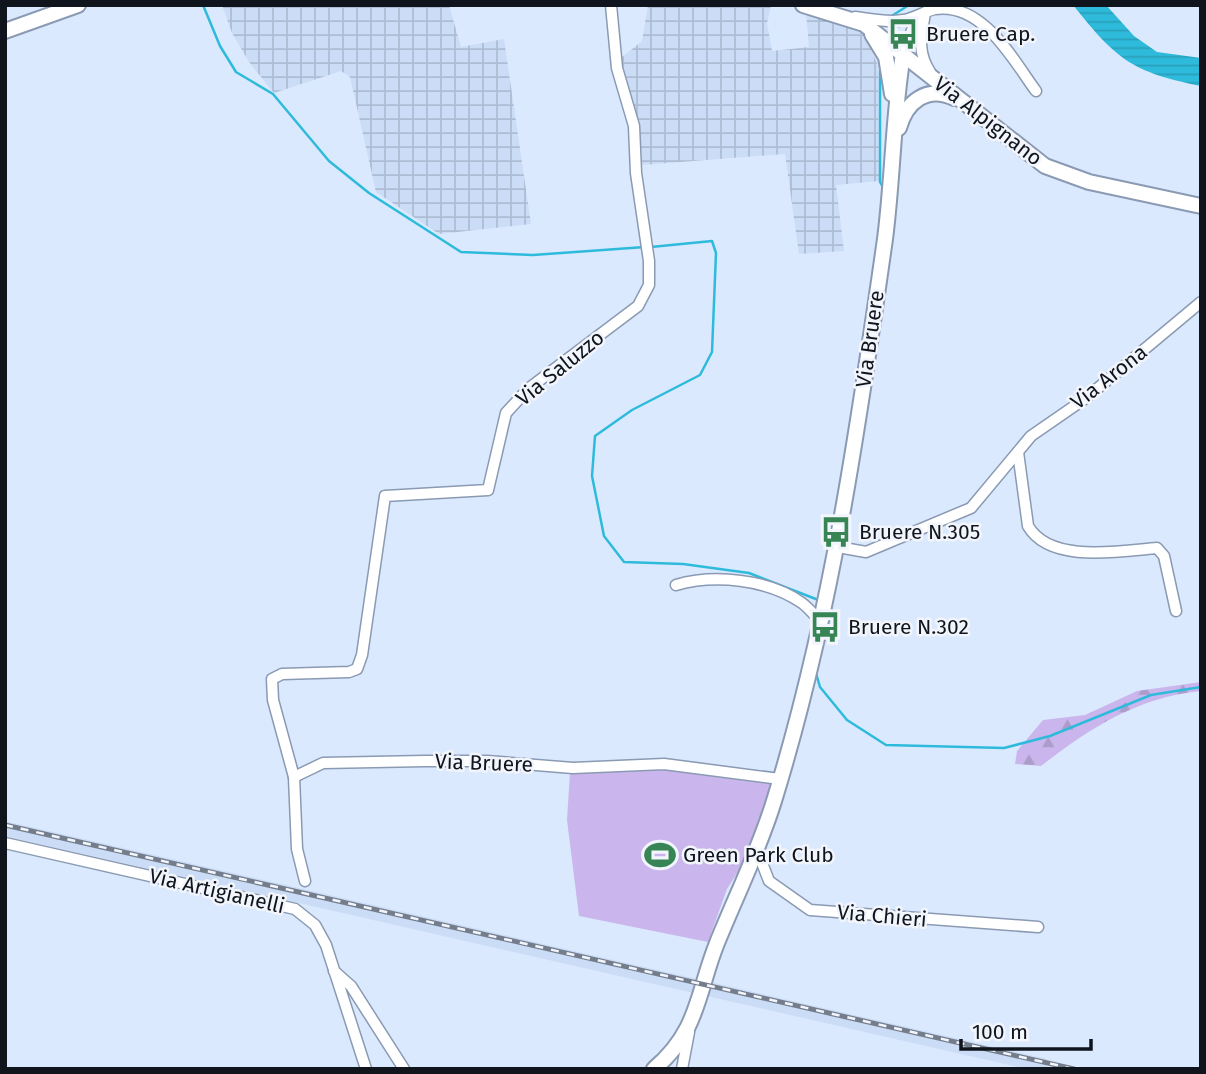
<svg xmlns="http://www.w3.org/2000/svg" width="1206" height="1074" font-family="'Fira Sans',sans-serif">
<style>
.built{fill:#cbdcf6}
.industrial{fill:url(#industrial-grid)}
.grass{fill:#cab6ec}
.forest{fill:url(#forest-firs)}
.water{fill:url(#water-rules)}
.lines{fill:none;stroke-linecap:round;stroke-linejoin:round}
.stream{stroke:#2ebbdb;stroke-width:2.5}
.street-casing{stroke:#8a9ab3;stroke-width:13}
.secondary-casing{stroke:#8a9ab3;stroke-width:18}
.street{stroke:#fff;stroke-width:10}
.secondary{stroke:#fff;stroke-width:14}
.rail-casing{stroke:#747d8c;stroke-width:5}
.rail{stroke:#f2f5fb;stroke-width:2.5;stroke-dasharray:8;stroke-linecap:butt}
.labels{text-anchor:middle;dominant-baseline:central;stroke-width:5;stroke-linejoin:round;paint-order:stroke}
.poi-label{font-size:21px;fill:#0f141d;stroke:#f2f5fb;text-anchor:start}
.street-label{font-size:21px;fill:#0f141d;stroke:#f2f5fb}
</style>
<defs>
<pattern id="industrial-grid" width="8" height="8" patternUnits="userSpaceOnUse" patternTransform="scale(1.75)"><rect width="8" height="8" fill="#cbdcf6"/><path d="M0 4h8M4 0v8" fill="none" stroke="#adbcd2"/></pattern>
<pattern id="forest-firs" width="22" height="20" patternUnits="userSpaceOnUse" patternTransform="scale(1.75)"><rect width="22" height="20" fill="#cab6ec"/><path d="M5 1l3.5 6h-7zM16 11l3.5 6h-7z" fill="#ac9cca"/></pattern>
<pattern id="water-rules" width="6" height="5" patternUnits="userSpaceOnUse" patternTransform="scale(1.75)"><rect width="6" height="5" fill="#2ebbdb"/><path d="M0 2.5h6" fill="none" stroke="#28a0bc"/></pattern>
</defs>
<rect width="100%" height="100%" fill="#dbe9fe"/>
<path class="built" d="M5 821 1047 1059V1069H1027L5 836Z"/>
<g class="industrial">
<path d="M222 5H449L461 47 504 39 531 224 439 234 376 192 350 77 341 71 274 93 249 62 232 33Z"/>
<path d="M648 5 771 6 767 23 772 51 809 47 806 12 865 34 878 66 879 181 836 185 844 251 799 254 785 154 642 165 639 123 621 58 642 41Z"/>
</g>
<path class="grass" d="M667 768 770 779 773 816 727 889 708 942 579 916 567 820 570 772Z"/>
<path class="forest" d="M1201 682V691C1138 697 1090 728 1041 766L1015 764 1017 751 1043 720 1085 715 1137 691Z"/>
<path class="water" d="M1073 5H1106L1134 36 1157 52 1201 58V86C1132 72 1117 60 1073 5Z"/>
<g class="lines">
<g class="stream">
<path d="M203 5 220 46 236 72 273 94 329 161 369 193 461 252 533 255 645 247"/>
<path d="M890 17 909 5"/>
<path d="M880 71V182L884 189"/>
<path d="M651 247 712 241 716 253 712 352 700 375 632 410 595 436 592 476 604 536 624 562 683 564 749 573 821 601"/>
<path d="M823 643 832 624V610"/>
<path d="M815 670 820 687 847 720 886 745 1004 748 1050 736 1151 695 1201 687"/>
</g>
<defs>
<g id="street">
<path d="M925 13C921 37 917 51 930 72"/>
<path d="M855 17C871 19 888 23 904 20 915 18 925 11 935 9 983 2 1013 60 1036 91"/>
<path d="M903 54 912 30 924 15"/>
<path d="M1018 452 1028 526C1050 564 1120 551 1157 548L1164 556 1176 611"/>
<path d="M838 547 866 552 971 508 1031 436 1086 398 1201 302"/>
<path d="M676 585C714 574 768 579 802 603 809 608 815 616 821 622"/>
<path d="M294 777 323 763 425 761H487L573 768 664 764 780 779"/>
<path d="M5 843 295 909 315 925 326 945 366 1069"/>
<path d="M757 850 769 881 810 910 1038 927"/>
<path d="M305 881 297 849 294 777 273 700 272 679 282 674 349 672 357 669 362 655 385 496 488 490 506 413 528 389 638 306 649 285V261L636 173 634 126 617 68 611 5"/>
<path d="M334 971 351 986 404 1069"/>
<path d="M682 1069 689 1032"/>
</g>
<g id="secondary">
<path d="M803 5 864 24 1045 166 1089 182 1201 206"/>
<path d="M5 31 78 5"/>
<path d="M872 34 886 57 892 94"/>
<path d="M899 128C906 102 927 85 954 98"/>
<path d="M654 1069C699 1031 697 993 717 943 736 896 759 850 774 801 831 616 858 429 885 239 893 177 893 115 903 54"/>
</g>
</defs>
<use href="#street" class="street-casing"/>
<use href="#secondary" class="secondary-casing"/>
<use href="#street" class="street"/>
<use href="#secondary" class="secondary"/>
<defs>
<path id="rail" d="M5 825 1074 1069"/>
</defs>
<use href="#rail" class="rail-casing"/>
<use href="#rail" class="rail"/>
</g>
<defs>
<symbol id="bus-bare" viewBox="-9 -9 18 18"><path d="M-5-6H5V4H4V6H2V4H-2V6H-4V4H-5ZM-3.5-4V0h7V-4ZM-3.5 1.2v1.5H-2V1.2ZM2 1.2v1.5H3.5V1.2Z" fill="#378555" stroke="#f2f5fb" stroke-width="2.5" paint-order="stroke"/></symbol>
<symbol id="stadium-bare" viewBox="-9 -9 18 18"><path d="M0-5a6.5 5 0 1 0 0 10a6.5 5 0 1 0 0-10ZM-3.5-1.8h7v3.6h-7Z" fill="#378555" stroke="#f2f5fb" stroke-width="2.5" paint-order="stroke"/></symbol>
</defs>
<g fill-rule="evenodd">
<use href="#bus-bare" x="881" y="12" width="44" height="44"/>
<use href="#bus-bare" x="814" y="510" width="44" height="44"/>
<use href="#bus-bare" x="803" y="605" width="44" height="44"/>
<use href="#stadium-bare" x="638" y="833" width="44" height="44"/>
</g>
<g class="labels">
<g class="poi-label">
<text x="926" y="34">Bruere Cap.</text>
<text x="859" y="532">Bruere N.305</text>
<text x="848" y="627">Bruere N.302</text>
<text x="683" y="855">Green Park Club</text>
</g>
<g class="street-label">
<text transform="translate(988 121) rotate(38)">Via Alpignano</text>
<text transform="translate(870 339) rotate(-82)">Via Bruere</text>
<text transform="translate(560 368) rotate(-39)">Via Saluzzo</text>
<text transform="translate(1109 377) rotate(-38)">Via Arona</text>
<text transform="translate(484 763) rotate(2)">Via Bruere</text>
<text transform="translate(217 891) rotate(13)">Via Artigianelli</text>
<text transform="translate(882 916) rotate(5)">Via Chieri</text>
</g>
</g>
<rect width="1206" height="1074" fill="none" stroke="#0f141d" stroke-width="14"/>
<path d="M961 1039v10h130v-10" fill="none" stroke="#0f141d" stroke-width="3.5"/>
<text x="972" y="1039" font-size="21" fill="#0f141d" stroke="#f2f5fb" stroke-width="5" paint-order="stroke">100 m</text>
</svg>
